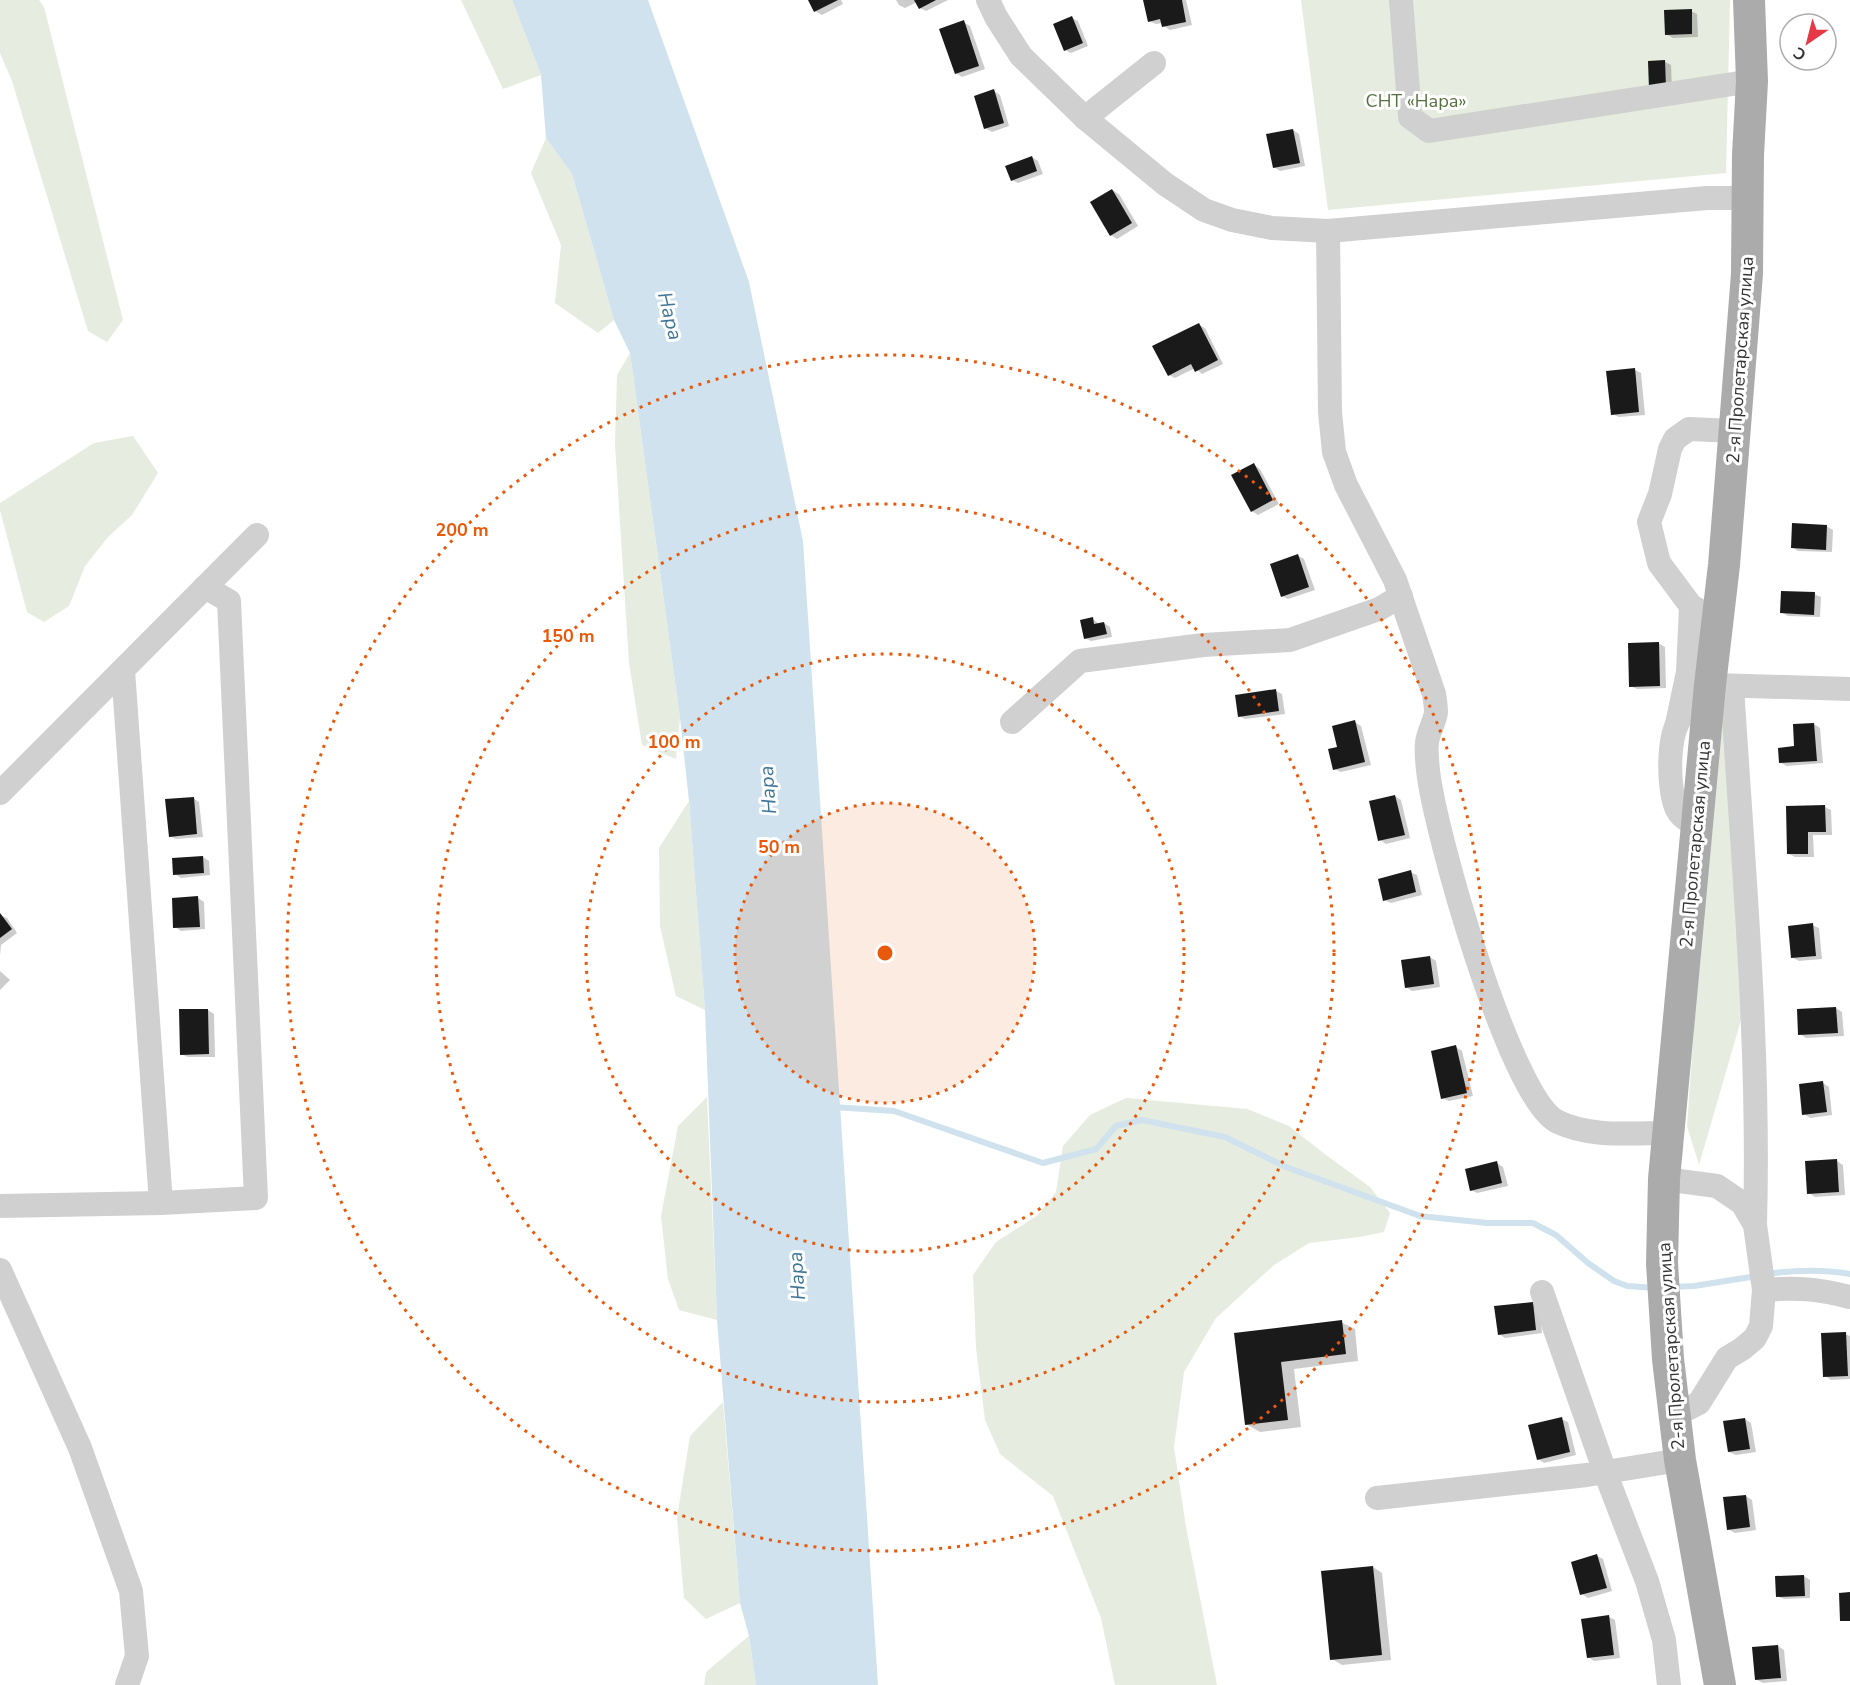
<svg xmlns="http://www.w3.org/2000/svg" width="1850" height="1685" font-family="'Nunito Sans',sans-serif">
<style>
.green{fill:#e6ecdf}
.water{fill:#cfe2ee}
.shadow{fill:#0003}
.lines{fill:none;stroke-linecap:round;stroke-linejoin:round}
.stream{stroke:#cfe2ee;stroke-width:6}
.building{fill:#1a1a1a}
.minor{stroke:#d0d0d0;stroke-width:24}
.major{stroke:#ababab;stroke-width:32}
.ring{fill:none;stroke:#e8590c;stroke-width:3;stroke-dasharray:3 6}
.labels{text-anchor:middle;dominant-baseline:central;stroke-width:6;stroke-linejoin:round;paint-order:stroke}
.park-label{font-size:18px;fill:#56703f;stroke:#fff}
.street-label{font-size:18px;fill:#333;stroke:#fff}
.water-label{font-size:20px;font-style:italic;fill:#3f7597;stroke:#fff}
.centre{fill:#e8590c;stroke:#fff;stroke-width:3}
.ring-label{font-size:18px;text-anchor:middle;font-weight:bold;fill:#e8590c;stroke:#fff;stroke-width:6;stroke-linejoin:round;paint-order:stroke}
</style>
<rect width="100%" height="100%" fill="#fff"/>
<g class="green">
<path d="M0 0H39L44 7 123 320 107 342 88 331 12 81 0 53Z"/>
<path d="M461 0H512L541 75 503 89Z"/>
<path d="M1301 0H1730L1726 173 1328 210Z"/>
<path d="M546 138 572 174 614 320 598 333 555 303 561 245 531 173Z"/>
<path d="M630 353 680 718 676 759 642 745 629 663 615 444 617 375Z"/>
<path d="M133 436 158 473 132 515 108 537 85 566 69 606 44 622 27 612 0 510V503L94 443Z"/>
<path d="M1724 707 1745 1006 1699 1165 1687 1126 1704 890Z"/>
<path d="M689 801 705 1010 676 996 660 926 659 848Z"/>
<path d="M707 1097 717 1320 679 1310 668 1279 661 1216 678 1126Z"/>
<path d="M1126 1098 1247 1109 1289 1126 1326 1155 1370 1187 1390 1213 1384 1232 1360 1237 1309 1243 1274 1265 1216 1318 1184 1372 1174 1447 1186 1527 1217 1685H1115L1101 1618 1053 1496 1000 1454 985 1420 976 1348 973 1275 996 1242 1038 1215 1056 1192 1063 1146 1090 1115Z"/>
<path d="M723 1402 740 1603 706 1619 684 1598 677 1518 690 1436Z"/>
<path d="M749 1636 756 1685H704L706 1672Z"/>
</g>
<path class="water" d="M512 0H648L749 282 803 541 878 1685H756L749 1636 740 1603 717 1320 705 1010 689 801 680 718 630 353 614 320 572 174 546 138 541 75Z"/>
<g class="shadow">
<path d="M810 0H841L843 4 822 15 815 11Z"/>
<path d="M896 0H948L926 11 920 8 917 2 905 8 899 5Z"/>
<path d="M1145 0H1186L1192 25 1170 30 1164 26 1163 23 1156 24 1149 21Z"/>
<path d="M1691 11 1697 14 1698 37 1673 38 1666 34Z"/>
<path d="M1072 18 1078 21 1088 46 1071 53 1065 50Z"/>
<path d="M963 22 970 26 985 69 962 77 956 73Z"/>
<path d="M1665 62 1671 65 1672 91 1657 92Z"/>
<path d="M994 91 1000 95 1009 126 992 132 985 128Z"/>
<path d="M1293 130 1299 134 1305 166 1280 171 1274 167Z"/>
<path d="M1032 157 1038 161 1043 174 1018 183 1012 180Z"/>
<path d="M1112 190 1119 194 1138 226 1117 239 1111 235Z"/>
<path d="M1199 325 1205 328 1223 364 1202 374 1195 368 1175 378 1169 375Z"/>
<path d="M1635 370 1641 373 1645 415 1619 417 1612 414Z"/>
<path d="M1254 465 1260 469 1279 504 1258 515 1252 511Z"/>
<path d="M1826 526 1833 530 1832 552 1798 551 1792 547Z"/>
<path d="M1298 556 1304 559 1315 590 1288 599 1282 596Z"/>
<path d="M1814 594 1821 597 1820 617 1788 616 1781 612Z"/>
<path d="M1093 619 1099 624 1104 623 1110 627 1112 637 1091 641 1085 638Z"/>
<path d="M1658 643 1665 647 1666 688 1637 689 1630 686Z"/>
<path d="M1276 691 1282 694 1285 714 1245 719 1239 716Z"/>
<path d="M1355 722 1361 726 1371 765 1341 772 1334 769 1339 748Z"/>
<path d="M1814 724 1820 728 1823 763 1787 766 1781 763 1796 748Z"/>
<path d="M1395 796 1401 800 1410 838 1386 844 1380 840Z"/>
<path d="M193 798 199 802 203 837 176 839 170 836Z"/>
<path d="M1825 807 1831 810 1832 835H1813L1814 857H1795L1789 854Z"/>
<path d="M203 857 209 861 210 875 181 878 175 874Z"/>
<path d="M1410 872 1417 875 1422 895 1391 903 1384 900Z"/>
<path d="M198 898 204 902 205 929 181 931 175 927Z"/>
<path d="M0 915 7 918 17 933 1 945 0 956Z"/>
<path d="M1812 925 1819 928 1822 959 1799 961 1793 958Z"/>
<path d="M1430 957 1436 961 1440 987 1412 991 1406 987Z"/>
<path d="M0 971 10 980 0 990Z"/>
<path d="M1836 1008 1842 1012 1844 1036 1806 1038 1800 1034Z"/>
<path d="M208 1010 214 1014 215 1057H188L181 1054Z"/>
<path d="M1456 1047 1462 1051 1473 1096 1449 1101 1442 1098Z"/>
<path d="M1823 1083 1829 1087 1832 1115 1810 1118 1804 1114Z"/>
<path d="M1837 1161 1843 1165 1845 1195 1815 1197 1809 1193Z"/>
<path d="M1497 1163 1503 1167 1508 1186 1477 1193 1471 1190Z"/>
<path d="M1532 1303 1539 1307 1542 1333 1505 1338 1499 1334Z"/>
<path d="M1341 1322 1355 1329 1358 1361 1294 1369 1301 1427 1260 1432 1246 1424 1236 1334Z"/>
<path d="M1845 1334 1850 1336V1379L1831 1380 1825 1376Z"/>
<path d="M1561 1419 1568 1422 1576 1455 1544 1463 1538 1459Z"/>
<path d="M1745 1419 1751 1423 1756 1452 1736 1455 1729 1452Z"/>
<path d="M1746 1496 1752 1500 1756 1530 1735 1533 1728 1529Z"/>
<path d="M1597 1556 1603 1559 1612 1591 1588 1598 1582 1594Z"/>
<path d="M1373 1567 1382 1573 1391 1660 1342 1665 1332 1659Z"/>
<path d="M1804 1576 1810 1580V1598L1784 1599 1777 1596Z"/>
<path d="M1609 1617 1615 1620 1620 1658 1594 1661 1588 1657Z"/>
<path d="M1778 1646 1784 1650 1787 1681 1763 1683 1757 1680Z"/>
</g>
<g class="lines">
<g class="stream">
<path d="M833 1107 894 1111 1043 1163 1096 1149 1116 1126 1142 1120 1225 1137 1286 1167 1420 1216 1487 1223H1533L1556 1235 1588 1263 1614 1281 1627 1286 1656 1288"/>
<path d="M1767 1274C1795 1270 1822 1269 1850 1274"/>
<path d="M1672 1287 1694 1286 1757 1276"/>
</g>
</g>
<g class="building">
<path d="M808 0H838L814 12Z"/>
<path d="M914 0H936L919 9Z"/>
<path d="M1143 0H1182L1186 22 1162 27 1160 19 1148 22Z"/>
<path d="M1692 9V34L1665 35 1664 10Z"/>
<path d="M1072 16 1083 43 1064 51 1053 24Z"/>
<path d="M964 20 979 66 955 74 939 29Z"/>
<path d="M1665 60 1666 88 1649 89 1648 61Z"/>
<path d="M994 89 1004 123 984 129 974 96Z"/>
<path d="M1293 129 1300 163 1273 168 1266 134Z"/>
<path d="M1032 156 1037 171 1011 181 1005 166Z"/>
<path d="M1112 189 1132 223 1110 236 1090 202Z"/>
<path d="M1199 323 1218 360 1195 372 1191 364 1168 376 1152 346Z"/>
<path d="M1635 368 1639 412 1611 415 1606 371Z"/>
<path d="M1254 463 1273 500 1251 512 1231 475Z"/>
<path d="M1792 523 1827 525 1826 550 1791 548Z"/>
<path d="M1298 554 1309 587 1281 597 1270 564Z"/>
<path d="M1781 591 1815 592 1814 615 1780 613Z"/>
<path d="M1093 617 1094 624 1104 622 1107 634 1084 639 1080 620Z"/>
<path d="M1659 642 1660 686 1629 687 1628 643Z"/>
<path d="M1276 689 1279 711 1238 717 1235 695Z"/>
<path d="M1355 720 1365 762 1333 770 1328 749 1337 747 1332 726Z"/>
<path d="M1814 723 1817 761 1779 763 1778 748 1794 746 1793 724Z"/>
<path d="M1395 795 1405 835 1378 841 1369 801Z"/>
<path d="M194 797 197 834 169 837 165 799Z"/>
<path d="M1825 805 1826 832H1808V854H1787L1786 806Z"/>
<path d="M203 856 204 873 173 875 172 858Z"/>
<path d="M1411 870 1416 892 1383 901 1378 879Z"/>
<path d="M198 896 200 927 173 928 172 898Z"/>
<path d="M0 913 12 929 0 938Z"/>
<path d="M1813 923 1816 956 1791 958 1788 926Z"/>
<path d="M1430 956 1434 984 1405 988 1401 960Z"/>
<path d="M1836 1007 1838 1033 1798 1035 1797 1009Z"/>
<path d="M179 1009H208L209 1054 180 1055Z"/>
<path d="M1456 1045 1467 1093 1441 1099 1431 1051Z"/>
<path d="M1823 1081 1827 1112 1802 1115 1799 1084Z"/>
<path d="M1837 1159 1839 1192 1807 1194 1805 1161Z"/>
<path d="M1497 1161 1502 1183 1470 1191 1465 1169Z"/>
<path d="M1533 1302 1536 1330 1498 1335 1494 1306Z"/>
<path d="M1342 1320 1346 1354 1281 1362 1288 1420 1245 1425 1234 1333Z"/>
<path d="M1846 1332 1848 1376 1823 1377 1821 1333Z"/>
<path d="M1562 1417 1570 1452 1537 1460 1528 1425Z"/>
<path d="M1745 1418 1750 1449 1728 1452 1723 1421Z"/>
<path d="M1746 1495 1750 1527 1727 1530 1723 1497Z"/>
<path d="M1597 1554 1607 1588 1580 1595 1571 1562Z"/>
<path d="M1373 1566 1382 1655 1330 1660 1321 1571Z"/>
<path d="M1804 1575 1805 1596 1776 1597 1775 1576Z"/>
<path d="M1850 1592V1621H1840L1839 1593Z"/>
<path d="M1609 1615 1614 1655 1587 1658 1581 1619Z"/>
<path d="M1778 1645 1781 1678 1755 1680 1752 1647Z"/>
</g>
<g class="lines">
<g class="minor">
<path d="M988 0 996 17 1021 56 1085 118 1165 184 1204 210 1232 220 1272 228 1328 231 1707 198H1748"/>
<path d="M1401 0 1410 117 1429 131 1752 81"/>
<path d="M1085 118 1154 63"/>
<path d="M1328 231 1330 412 1334 452 1346 485 1395 580 1434 694C1435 700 1436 706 1436 712 1435 722 1428 732 1427 743 1426 751 1427 761 1428 770 1434 829 1509 1094 1556 1121 1589 1138 1633 1133 1668 1133"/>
<path d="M1717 621 1691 606 1659 563 1649 522 1660 494 1670 449 1675 439 1689 429 1735 431"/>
<path d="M123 670 161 1203"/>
<path d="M1715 685 1850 689"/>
<path d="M1732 686C1743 865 1760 1046 1755 1225"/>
<path d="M1012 722 1080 661 1203 645 1290 640 1379 609 1401 596"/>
<path d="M1677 724 1688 672 1691 606"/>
<path d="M0 793 257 535"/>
<path d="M1696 825C1688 821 1679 816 1676 807 1668 788 1666 727 1685 714 1691 710 1701 710 1707 708"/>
<path d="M1664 1179 1717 1186 1742 1203 1755 1225 1764 1290 1761 1326 1755 1338 1742 1349 1727 1358 1699 1403 1675 1415"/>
<path d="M0 1206 161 1203 256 1198 229 601 205 587"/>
<path d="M0 1270 80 1448 131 1591 137 1656 127 1685"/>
<path d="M1764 1290C1796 1287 1818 1289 1850 1297"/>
<path d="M1542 1292 1605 1472 1647 1581 1664 1640 1669 1685"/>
<path d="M1377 1498 1587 1475 1680 1460"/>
</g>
<path class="major" d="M1720 1685 1680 1460 1668 1359 1662 1263 1664 1179 1710 685 1724 565 1747 274 1748 155 1752 81 1749 0"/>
</g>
<circle cx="885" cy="953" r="150" fill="#e8590c" fill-opacity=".12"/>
<g class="ring">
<circle cx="885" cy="953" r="150"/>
<circle cx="885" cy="953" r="299"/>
<circle cx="885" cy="953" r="449"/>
<circle cx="885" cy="953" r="598"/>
</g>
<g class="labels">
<g class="park-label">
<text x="1416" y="101">СНТ «Нара»</text>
</g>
<g class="street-label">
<text transform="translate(1740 360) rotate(-86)">2-я Пролетарская улица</text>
<text transform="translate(1695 844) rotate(-85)">2-я Пролетарская улица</text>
<text transform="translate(1671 1346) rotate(-94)">2-я Пролетарская улица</text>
</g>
<g class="water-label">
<text transform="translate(670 316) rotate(76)">Нара</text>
<text transform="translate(768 790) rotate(-94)">Нара</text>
<text transform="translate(797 1276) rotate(-94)">Нара</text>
</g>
</g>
<circle cx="885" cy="953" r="9" class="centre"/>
<g class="ring-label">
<text x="462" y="536">200 m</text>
<text x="568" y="642">150 m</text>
<text x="674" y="748">100 m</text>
<text x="779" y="853">50 m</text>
</g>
<g transform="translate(1808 42) rotate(215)"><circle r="28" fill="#ffffff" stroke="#adadad" stroke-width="1.5"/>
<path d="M0-4.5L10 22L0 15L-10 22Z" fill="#e63946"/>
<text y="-9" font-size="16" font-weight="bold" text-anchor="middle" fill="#333333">С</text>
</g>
</svg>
